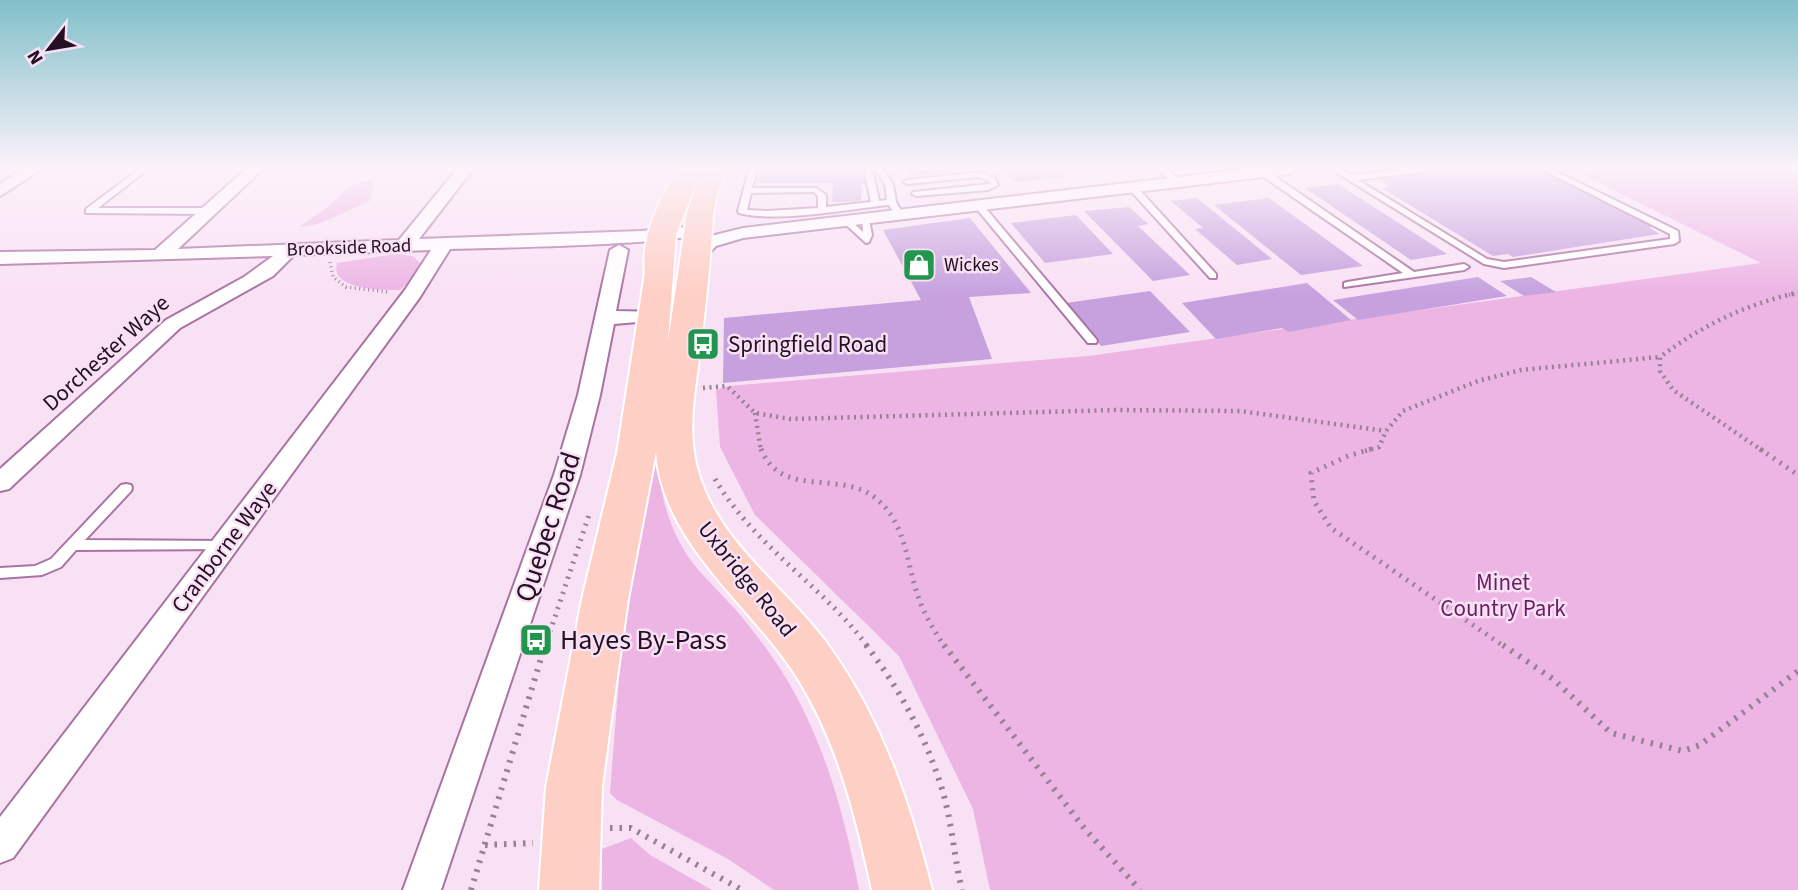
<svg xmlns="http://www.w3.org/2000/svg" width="1798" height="890" font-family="'Source Sans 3',sans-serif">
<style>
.green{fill:#ecb5e4}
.building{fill:#c6a1de}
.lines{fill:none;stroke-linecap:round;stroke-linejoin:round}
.lane-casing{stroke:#aa73a2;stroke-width:4}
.street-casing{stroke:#aa73a2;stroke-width:4}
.primary-casing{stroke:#fff;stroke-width:4}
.path-far3{stroke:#978093;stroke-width:3.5;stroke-dasharray:1 3.5;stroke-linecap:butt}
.path-far2{stroke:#978093;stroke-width:4.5;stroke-dasharray:2 4.5;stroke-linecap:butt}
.path-far1{stroke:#978093;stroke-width:5;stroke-dasharray:2 6;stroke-linecap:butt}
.path{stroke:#978093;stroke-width:6;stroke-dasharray:2.5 7;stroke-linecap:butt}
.lane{fill:#fff;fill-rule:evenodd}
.street{fill:#fff;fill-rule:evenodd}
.primary{fill:#fecfc5;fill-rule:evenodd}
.labels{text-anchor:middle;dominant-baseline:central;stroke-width:5;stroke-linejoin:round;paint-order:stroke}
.far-street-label{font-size:19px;fill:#251023;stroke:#f9e1f5}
.far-poi-label{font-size:19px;fill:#251023;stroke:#f9e1f5;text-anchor:start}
.poi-label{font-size:23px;fill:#251023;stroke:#f9e1f5;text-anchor:start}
.street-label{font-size:23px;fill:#251023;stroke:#f9e1f5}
.park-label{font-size:23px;fill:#6b1c65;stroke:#f9e1f5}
.near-street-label{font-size:28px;fill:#251023;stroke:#f9e1f5}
.near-poi-label{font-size:28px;fill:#251023;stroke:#f9e1f5;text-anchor:start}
</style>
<rect width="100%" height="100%" fill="#f9e1f5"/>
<g class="green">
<path d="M1571 169H1798V890H990L973 809 899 656 755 515 720 447 716 390 728 386 1088 356 1761 263Z"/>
<path d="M366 180 374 181 370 201 318 224 299 227 329 206 350 186Z"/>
<path d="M396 254 413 256 421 264 416 276 400 290C383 290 329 290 337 263Z"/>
<path d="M658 451C658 490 669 531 692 562 710 585 732 603 749 626 765 646 782 670 794 692 828 754 846 822 859 890H774L728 859 617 800 610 793 620 665 652 453Z"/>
<path d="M631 838 650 855 712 890H602V849Z"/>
</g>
<g class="building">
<path d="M906 169H955V171L911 176Z"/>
<path d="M1003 169H1059L1065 174 1064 177 1015 182Z"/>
<path d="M1453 169H1540L1654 226 1649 227 1659 234 1513 257 1508 254 1493 256 1382 188 1390 187 1378 179Z"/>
<path d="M760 170H868V182L862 183 861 201 832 202 833 183H757Z"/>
<path d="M1338 184 1447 254 1411 260 1305 188Z"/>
<path d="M1197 198 1272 259 1237 265 1195 229 1203 228 1171 201Z"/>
<path d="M1269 198 1363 266 1301 275 1214 205Z"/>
<path d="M1129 207 1148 224 1138 226 1190 275 1153 281 1084 211Z"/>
<path d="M1076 215 1113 254 1045 263 1011 223Z"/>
<path d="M970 218 1031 293 969 297 992 359 723 383 724 318 921 300 883 230Z"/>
<path d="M1478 277 1507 296 1358 320 1333 300Z"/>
<path d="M1531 277 1556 292 1524 296 1500 281Z"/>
<path d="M1307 283 1351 320 1289 332 1282 328 1216 339 1182 303Z"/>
<path d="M1150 291 1190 332 1101 346 1066 303Z"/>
</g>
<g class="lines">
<defs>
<g id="lane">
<path d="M139 169H148L98 208H210L214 211 210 214 86 213V209Z"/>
<path d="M749 169H757L752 188H816L826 195V207L871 202 864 169H872L879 201 887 200 885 184 875 169H883L893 184 896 202 904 216 897 218 889 205C848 209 777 223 739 213L738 211ZM814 192 818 196V208L767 211 747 210 751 193Z"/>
<path d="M1158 169H1167L1182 183 1175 185Z"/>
<path d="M1331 169H1341L1351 175 1407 169H1432L1428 171 1358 180 1487 259 1504 262 1670 239V234L1541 169H1551L1678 231 1679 241 1674 244 1504 268 1484 264Z"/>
<path d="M1261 171H1267L1414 272 1464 264 1469 267 1464 270 1344 287V283L1347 282 1403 273 1261 175Z"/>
<path d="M980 172 995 178 998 185 988 190 916 196 912 194 913 192 990 184 989 181 979 177 907 184 903 182 907 180Z"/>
<path d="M1130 186H1136L1216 274V278H1210L1130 190Z"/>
<path d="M976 204H982L1096 339 1097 341 1096 343H1088L976 208Z"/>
<path d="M862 218 869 220 872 235 869 242 866 243 843 222 850 220 863 232Z"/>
<path d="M126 484 131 485 132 488 131 491 85 540 226 541 231 543 233 546 231 549 76 550 61 567 42 575 0 578V568L35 566 51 559 121 485Z"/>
</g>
<g id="street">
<path d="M23 169H42L0 196V184Z"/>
<path d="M246 169H263L178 249 399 240 457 169H473L419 239 641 231 698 226 707 231C695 245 483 248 450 249L420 297 13 858 0 863V817L405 290 431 250 294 255 273 276 180 328 9 489 0 491V469L166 320 244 277 273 256 0 264V252L155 250Z"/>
<path d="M1247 169H1297L1289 174 743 238 716 246 702 261 695 263 686 257 703 238 743 228Z"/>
<path d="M619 245 628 250 616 311 662 312 665 316 662 320 614 324 600 395 580 475 441 890H403L554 475 578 395 610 250Z"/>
</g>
<path id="primary" d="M679 169H727L718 191 713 213C711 257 706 301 701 345 696 385 686 431 698 471 719 546 791 590 833 652 883 723 911 807 932 890H872C856 817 838 743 798 679 753 606 663 545 656 452L628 599 608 741 602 787 599 890H539L546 787 582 599 617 453 645 273C641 236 659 200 679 169ZM699 177 687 213 668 342 676 234Z"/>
</defs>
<use href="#lane" class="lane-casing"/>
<use href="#street" class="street-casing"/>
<use href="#primary" class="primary-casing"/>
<g class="path-far3">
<path d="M330 262 333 277 346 287 389 292"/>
<path d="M1789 295 1798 293"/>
</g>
<g class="path-far2">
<path d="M703 388 727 386 755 413 791 419 1114 410 1240 411 1386 431"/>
<path d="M755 413 761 451"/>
<path d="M1365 451 1379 447 1386 431 1403 411 1478 381 1521 370 1660 357"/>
<path d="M1763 451 1673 390 1660 371V357C1701 326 1746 304 1797 293"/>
</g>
<g class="path-far1">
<path d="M761 449C781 499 838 470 874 497 907 522 906 564 919 599 925 616 935 632 945 647"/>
<path d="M1371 449 1348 456 1311 473 1314 501 1331 528 1505 647"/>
<path d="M1760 449 1798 475"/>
<path d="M715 479C754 546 822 585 868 647"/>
<path d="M545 647 589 515"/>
</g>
<g class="path">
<path d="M866 645C899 688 926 737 942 789 952 822 954 857 962 890"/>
<path d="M944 645 1084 828 1140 890"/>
<path d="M1503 645 1553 679 1611 733 1683 751 1700 745 1798 671"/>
<path d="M610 828H631L742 890"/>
<path d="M485 845 533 843"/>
<path d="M471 890 545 645"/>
</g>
<use href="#lane" class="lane"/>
<use href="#street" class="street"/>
<use href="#primary" class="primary"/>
</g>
<linearGradient id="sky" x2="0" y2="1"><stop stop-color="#80c0c9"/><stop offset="0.57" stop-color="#fcf2fa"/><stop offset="1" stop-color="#fcf2fa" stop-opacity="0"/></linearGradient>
<rect width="1798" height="294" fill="url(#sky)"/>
<defs>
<symbol id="shop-square" viewBox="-11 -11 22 22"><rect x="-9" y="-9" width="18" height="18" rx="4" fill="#22954f" stroke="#f9e1f5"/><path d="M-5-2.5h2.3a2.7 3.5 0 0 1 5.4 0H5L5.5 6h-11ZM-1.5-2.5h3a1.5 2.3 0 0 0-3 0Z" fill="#fff"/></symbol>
<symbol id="bus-square" viewBox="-11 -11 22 22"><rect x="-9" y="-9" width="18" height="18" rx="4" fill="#22954f" stroke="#f9e1f5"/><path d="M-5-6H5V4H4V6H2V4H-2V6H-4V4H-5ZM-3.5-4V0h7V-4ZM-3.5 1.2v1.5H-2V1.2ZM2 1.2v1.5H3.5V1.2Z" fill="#fff"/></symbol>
</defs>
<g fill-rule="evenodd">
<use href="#shop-square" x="900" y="246" width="38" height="38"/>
<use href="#bus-square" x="684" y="325" width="38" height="38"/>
<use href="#bus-square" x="517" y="621" width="38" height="38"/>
</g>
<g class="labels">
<g class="far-street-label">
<text transform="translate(349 248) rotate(-2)">Brookside Road</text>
</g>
<g class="far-poi-label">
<text x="944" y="265">Wickes</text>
</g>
<g class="poi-label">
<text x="728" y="344">Springfield Road</text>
</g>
<g class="street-label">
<text transform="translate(106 353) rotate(-42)">Dorchester Waye</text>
<text transform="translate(224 547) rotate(-53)">Cranborne Waye</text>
<text transform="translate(747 579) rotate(51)">Uxbridge Road</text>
</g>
<g class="park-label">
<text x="1503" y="582">Minet<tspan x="1503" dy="26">Country Park</tspan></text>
</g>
<g class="near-street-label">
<text transform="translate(548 527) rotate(-72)">Quebec Road</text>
</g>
<g class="near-poi-label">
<text x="560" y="640">Hayes By-Pass</text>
</g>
</g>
<g transform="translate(49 49) rotate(239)" stroke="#f9e1f5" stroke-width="5" paint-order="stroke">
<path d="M0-5L12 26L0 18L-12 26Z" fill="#251023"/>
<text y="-10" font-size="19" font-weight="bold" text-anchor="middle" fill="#251023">N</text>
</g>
</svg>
